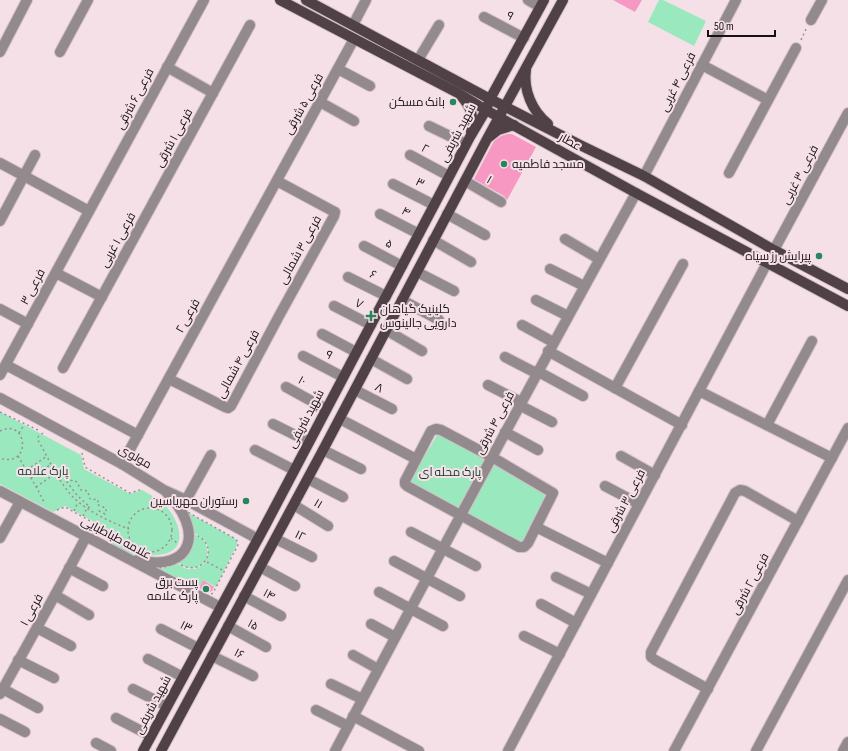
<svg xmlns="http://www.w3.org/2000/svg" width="848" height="751" font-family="'Sofia Sans Condensed',Cairo,sans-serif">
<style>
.green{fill:#99e8be}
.building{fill:#f698c1}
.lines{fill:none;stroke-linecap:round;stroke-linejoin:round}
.minor-casing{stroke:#d2bfc6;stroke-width:12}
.major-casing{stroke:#d2bfc6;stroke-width:12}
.path{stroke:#9f8f95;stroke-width:1.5;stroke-dasharray:2 3;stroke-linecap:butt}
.minor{stroke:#938a8e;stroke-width:10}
.major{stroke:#4f4146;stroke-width:10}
.poi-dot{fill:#28855c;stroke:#f6e0e8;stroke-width:1.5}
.labels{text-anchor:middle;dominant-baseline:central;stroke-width:4;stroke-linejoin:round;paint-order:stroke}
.street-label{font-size:12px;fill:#181114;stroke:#f6e0e8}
.poi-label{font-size:12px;fill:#181114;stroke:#f6e0e8;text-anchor:end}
.park-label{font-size:12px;fill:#0d3a26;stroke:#f6e0e8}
</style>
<rect width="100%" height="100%" fill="#f6e0e8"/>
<g class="green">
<path d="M659 0H663L706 21 694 46 648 22Z"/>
<path d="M0 412 81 455 84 469 130 494 142 490C150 494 158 499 165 505 181 522 190 553 157 555 149 556 138 556 130 553 124 551 119 548 113 545L111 531 65 506 53 512 0 484Z"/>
<path d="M439 432 548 495 523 543 409 482Z"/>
<path d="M185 511 234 538 237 541V545L216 587 203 580 197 591 158 569 168 567 177 563C187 572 197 571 206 562L210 563 206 561C197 570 187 570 177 562L193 534C206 537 208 546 207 558 212 547 204 536 193 533Z"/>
</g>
<g class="building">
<path d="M613 0H642L635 12Z"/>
<path d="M508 134H512L536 147 507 200 504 196 474 179 494 141 501 136Z"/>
<path d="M203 580 214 587 212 591 207 593 199 588Z"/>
</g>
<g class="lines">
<defs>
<g id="minor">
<path d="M528 0 540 7"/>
<path d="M484 17 524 38"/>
<path d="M811 20 822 0"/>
<path d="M353 25 366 0"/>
<path d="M0 52 27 0"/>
<path d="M60 52 88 0"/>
<path d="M418 60 439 25"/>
<path d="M702 65 768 100"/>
<path d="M167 67 213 93"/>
<path d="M338 69 370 86"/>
<path d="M320 102 354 121"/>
<path d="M429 126 466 144"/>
<path d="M410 155 449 176"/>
<path d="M0 163 89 211"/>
<path d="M729 173 796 48"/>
<path d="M644 176 702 65 736 0"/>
<path d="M465 181 501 202"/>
<path d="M393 184 434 205"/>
<path d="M380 214 419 234"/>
<path d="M447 214 485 235"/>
<path d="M0 221 35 155"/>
<path d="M565 239 599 259"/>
<path d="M433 240 471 262"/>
<path d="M364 246 402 266"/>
<path d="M774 250 848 113"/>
<path d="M550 269 584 286"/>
<path d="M417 272 454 291"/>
<path d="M56 273 102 297"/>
<path d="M348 277 386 296"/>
<path d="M402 300 439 320"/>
<path d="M536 300 568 316"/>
<path d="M334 306 371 325"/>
<path d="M0 309 28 324"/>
<path d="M522 325 553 342"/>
<path d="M386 330 422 351"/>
<path d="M322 334 356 352"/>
<path d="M548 351 682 425"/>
<path d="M303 356 343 377"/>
<path d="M505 357 536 373"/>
<path d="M371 359 407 379"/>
<path d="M6 365 138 435"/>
<path d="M63 368 250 25"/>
<path d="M537 371 583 396"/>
<path d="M0 375 204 0"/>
<path d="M169 379 225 407 228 408 231 406 279 316 334 216 335 212 331 210 277 181"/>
<path d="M488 385 521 402"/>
<path d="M286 387 326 409"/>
<path d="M615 388 683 264"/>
<path d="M355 390 392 409"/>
<path d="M699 391 832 458"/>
<path d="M0 398 122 464 164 490 186 500 258 539"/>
<path d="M519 405 552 422"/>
<path d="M340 419 416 459"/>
<path d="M273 424 309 442"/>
<path d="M767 425 812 341"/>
<path d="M436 429 441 430 492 457 553 493 528 543 524 547H519L407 486 405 484V481L431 431Z"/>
<path d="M505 432 538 450"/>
<path d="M255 450 294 470"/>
<path d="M323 450 361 469"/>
<path d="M621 456 655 475"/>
<path d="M122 464 354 39"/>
<path d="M308 479 343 497"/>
<path d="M605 486 639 504"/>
<path d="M0 491 220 607"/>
<path d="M186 500 211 455"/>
<path d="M294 505 328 526"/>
<path d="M536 527 608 563"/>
<path d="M411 532 476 566"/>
<path d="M0 538 20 502"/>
<path d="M276 539 312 557"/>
<path d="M137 560C194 573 204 530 167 493"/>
<path d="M394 561 460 596"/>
<path d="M260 567 295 586"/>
<path d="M69 568 103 586"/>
<path d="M556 577 591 594"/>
<path d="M379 592 443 626"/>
<path d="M55 595 89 615"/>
<path d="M244 596 281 616"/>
<path d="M541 604 576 623"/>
<path d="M371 624 395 637"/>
<path d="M228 626 266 647"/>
<path d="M37 628 71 646"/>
<path d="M161 629 198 648"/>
<path d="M524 636 560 654"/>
<path d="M353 655 378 669"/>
<path d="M212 656 253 676"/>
<path d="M148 659 183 677"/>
<path d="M18 660 54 678"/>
<path d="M331 684 362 699"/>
<path d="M3 689 38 708"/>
<path d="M133 689 167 706"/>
<path d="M708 689 655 660 651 657V652L735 493 740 490 745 491 798 521"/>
<path d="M0 694 55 595 86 537"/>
<path d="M316 710 348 726"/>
<path d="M353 716 419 751"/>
<path d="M116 718 151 736"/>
<path d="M0 719 25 732"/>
<path d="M96 743 111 751"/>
<path d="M335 751C434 564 534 378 636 193"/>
<path d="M508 751 767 263"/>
<path d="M674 751 848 428"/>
<path d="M756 751 848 580"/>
<path d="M843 751 848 742"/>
</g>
<g id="major">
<path d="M280 0 458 93 486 110 636 193 848 306"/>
<path d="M306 0 490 99 580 145 644 176 774 250 848 289"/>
<path d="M526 69C523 90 532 111 548 124"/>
<path d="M462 97C472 109 474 116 471 132"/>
<path d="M489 137 498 130 514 125"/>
<path d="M143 751 266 524 470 137 486 110 490 99 544 0"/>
<path d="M161 751 323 450 487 139 563 0"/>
</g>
</defs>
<use href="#minor" class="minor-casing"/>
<use href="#major" class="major-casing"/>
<g class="path">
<path d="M801 40 806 29"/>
<path d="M0 412 40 431"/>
<path d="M0 431C28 417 32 469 0 458"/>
<path d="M19 433 24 425"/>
<path d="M43 433 38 437V440C49 459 58 482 74 498 89 512 110 522 129 529"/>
<path d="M82 453 85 467 130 493 143 489"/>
<path d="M18 456 38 490 45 504"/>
<path d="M27 470 47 456"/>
<path d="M31 478 51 464"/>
<path d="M36 487 56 473"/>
<circle cx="150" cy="530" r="22"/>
<path d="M156 509 159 500"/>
<path d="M57 510 65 507 110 532 112 540"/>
<path d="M184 510 234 538C237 540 238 542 238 545L213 593 208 596 204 595 155 568C189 567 201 539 184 510Z"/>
<path d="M74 511 78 502"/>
<path d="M83 516 87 508 90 507 82 500 76 494 67 482 73 480 77 482 81 490 88 491C89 495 88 498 92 500L97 499 98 501 97 504 100 506 106 508V512L105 514 99 511 98 514"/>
<path d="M171 538 177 543"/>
<path d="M207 562 224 571"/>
<path d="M181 565C205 577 219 547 198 536"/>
</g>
<use href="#minor" class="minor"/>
<use href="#major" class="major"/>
</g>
<g class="poi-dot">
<circle cx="453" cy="102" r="4"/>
<circle cx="504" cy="164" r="4"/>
<circle cx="819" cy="256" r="4"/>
<path d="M369 310h4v4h4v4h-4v4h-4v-4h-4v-4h4z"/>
<circle cx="246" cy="501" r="4"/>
<circle cx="206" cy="589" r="4"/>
</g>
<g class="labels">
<g class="street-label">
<text transform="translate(510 16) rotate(28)">۹</text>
<text transform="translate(678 82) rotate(-63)">فرعی ۴ غربی</text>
<text transform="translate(135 99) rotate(-62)">فرعی ۶ شرقی</text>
<text transform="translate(304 104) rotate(-61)">فرعی ۵ شرقی</text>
<text transform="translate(458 133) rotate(-62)">شهید شریفی</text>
<text transform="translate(174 138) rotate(-61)">فرعی ۱ شرقی</text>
<text transform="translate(570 142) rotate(29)">عطار</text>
<text transform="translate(425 149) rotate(28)">۲</text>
<text transform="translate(800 175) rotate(-62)">فرعی ۳ غربی</text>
<text transform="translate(489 180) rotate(30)">۱</text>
<text transform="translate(420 183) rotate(27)">۳</text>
<text transform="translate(406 212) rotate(28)">۴</text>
<text transform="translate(118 240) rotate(-61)">فرعی ۱ غربی</text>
<text transform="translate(389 244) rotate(28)">۵</text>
<text transform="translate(300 250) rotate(-61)">فرعی ۳ شمالی</text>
<text transform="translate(373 275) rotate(27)">۶</text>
<text transform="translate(33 287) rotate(-62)">فرعی ۳</text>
<text transform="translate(359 304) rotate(28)">۷</text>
<text transform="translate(188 316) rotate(-61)">فرعی ۲</text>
<text transform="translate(329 355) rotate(28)">۹</text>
<text transform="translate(238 364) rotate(-61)">فرعی ۴ شمالی</text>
<text transform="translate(302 381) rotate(29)">۱۰</text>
<text transform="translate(379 388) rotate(27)">۸</text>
<text transform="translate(306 419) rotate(-62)">شهید شریفی</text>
<text transform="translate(495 423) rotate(-62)">فرعی ۴ شرقی</text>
<text transform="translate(135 457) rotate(30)">مولوی</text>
<text transform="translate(626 501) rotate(-62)">فرعی ۳ شرقی</text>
<text transform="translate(318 504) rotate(31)">۱۱</text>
<text transform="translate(300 536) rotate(26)">۱۲</text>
<text transform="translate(116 538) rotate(28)">علامه طباطبایی</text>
<text transform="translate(750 584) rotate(-62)">فرعی ۲ شرقی</text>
<text transform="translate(269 595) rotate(28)">۱۴</text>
<text transform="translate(32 610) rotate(-61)">فرعی ۱</text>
<text transform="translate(253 625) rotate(28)">۱۵</text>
<text transform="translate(186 627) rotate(27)">۱۳</text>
<text transform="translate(239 654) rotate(27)">۱۶</text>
<text transform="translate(153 705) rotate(-62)">شهید شریفی</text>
</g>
<g class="poi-label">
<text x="445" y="102">بانک مسکن</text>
<text x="512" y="164" text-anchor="start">مسجد فاطمیه</text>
<text x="811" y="256">پیرایش رز سیاه</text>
<text x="380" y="309" text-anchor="start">کلینیک گیاهان<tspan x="380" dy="14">دارویی جالینوس</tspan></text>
<text x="238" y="501">رستوران مهریاسین</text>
<text x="198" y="582">پست برق<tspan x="198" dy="14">پارک علامه</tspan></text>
</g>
<g class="park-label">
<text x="43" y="471">پارک علامه</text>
<text x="450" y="472">پارک محله ای</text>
</g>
</g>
<path d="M708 30v6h67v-6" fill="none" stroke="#181114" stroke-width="2"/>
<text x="714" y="30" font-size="12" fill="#181114" stroke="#f6e0e8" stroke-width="3" paint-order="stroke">50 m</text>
</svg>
